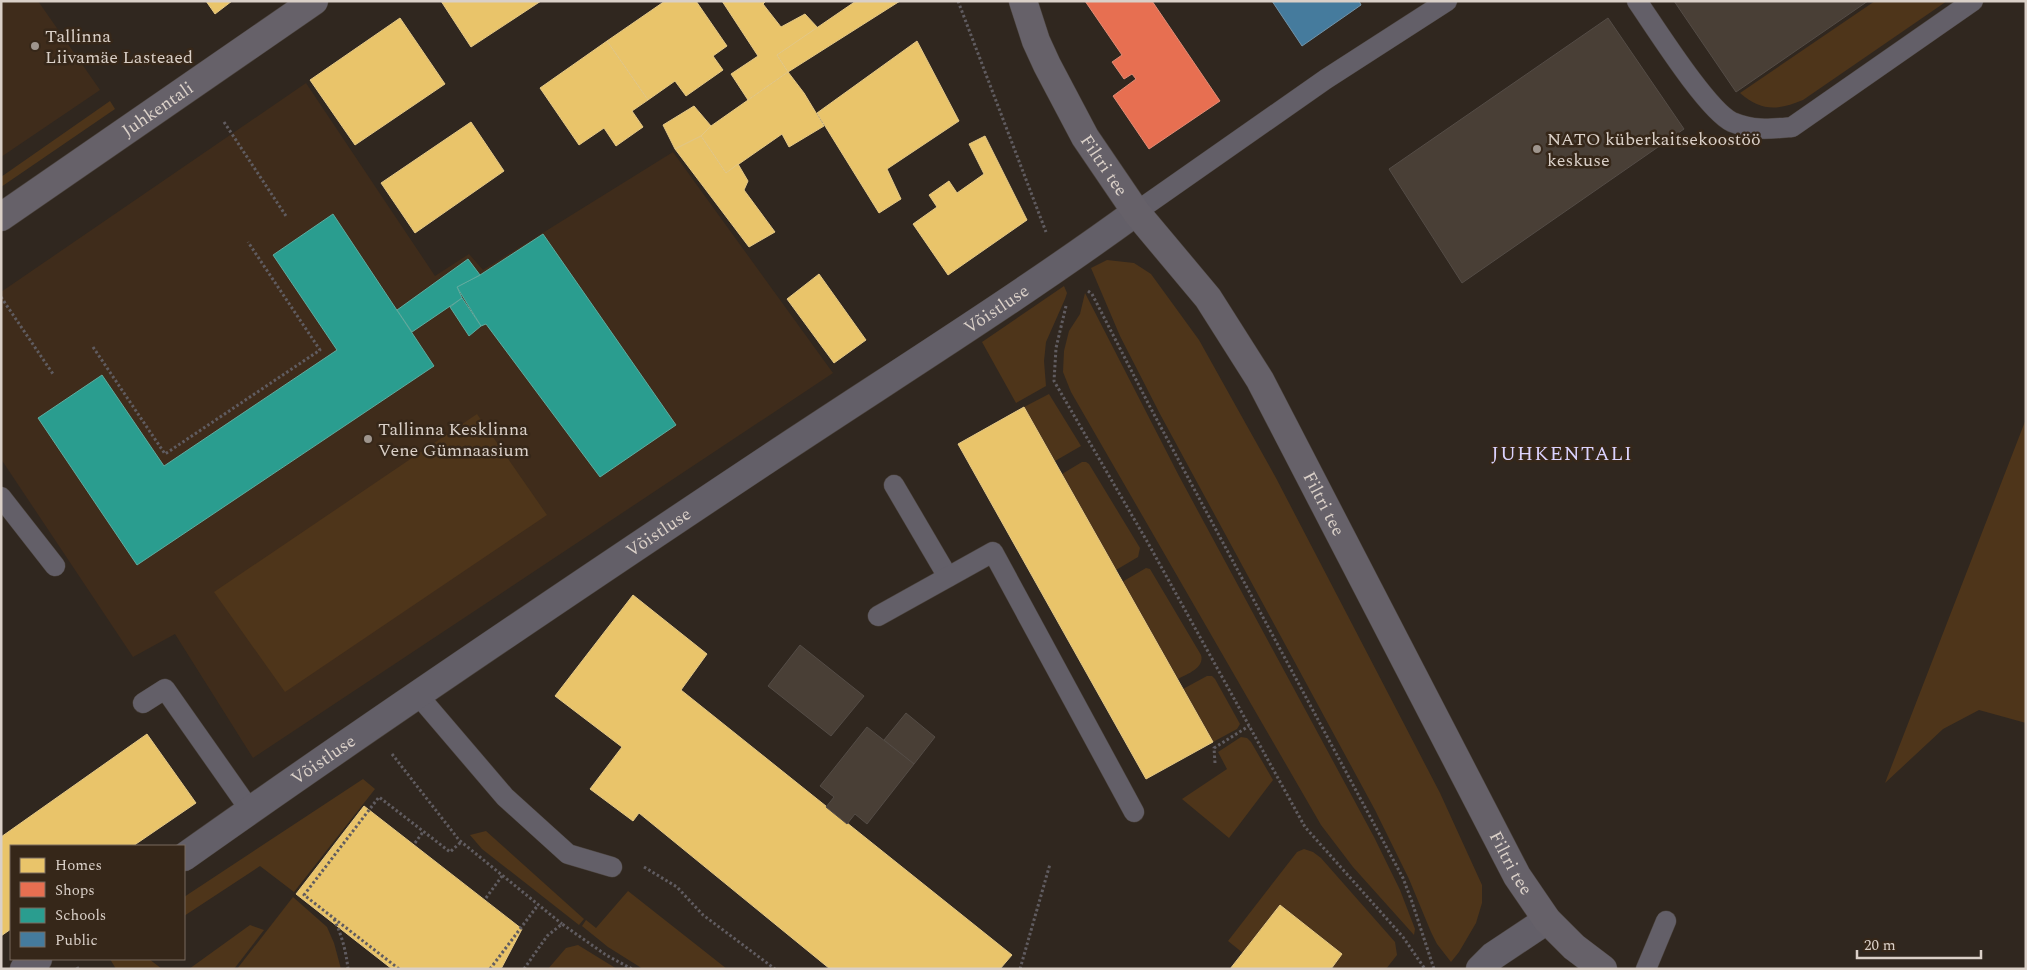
<svg xmlns="http://www.w3.org/2000/svg" width="2027" height="970" font-family="Spectral,serif">
<style>
.built{fill:#3f2c1b}
.green{fill:#4e351a}
.homes{fill:#e9c46a;stroke:#e4c886}
.shops{fill:#e76f51;stroke:#e38c75}
.schools{fill:#2a9d8f;stroke:#5faca0}
.public{fill:#457b9d;stroke:#7294aa}
.building{fill:#493f36;stroke:#544c46}
.lines{fill:none;stroke-linecap:round;stroke-linejoin:round}
.lane-casing{stroke:#4a423c;stroke-width:21}
.street-casing{stroke:#4a423c;stroke-width:29}
.secondary-casing{stroke:#4a423c;stroke-width:29}
.path{stroke:#605c60;stroke-width:3;stroke-dasharray:2.5 2.5;stroke-linecap:butt}
.lane{stroke:#635f68;stroke-width:20}
.street{stroke:#635f68;stroke-width:28}
.secondary{stroke:#666169;stroke-width:28}
.poi-dot{fill:#9e958d;stroke:#362719;stroke-width:2}
.labels{text-anchor:middle;dominant-baseline:central;stroke-width:5;stroke-linejoin:round;paint-order:stroke}
.poi-label{font-size:18px;fill:#dad0c8;stroke:#362719;text-anchor:start}
.street-label{font-size:18px;fill:#dad0c8;stroke:#362719}
.quarter-label{font-size:20px;letter-spacing:1px;fill:#dbd3ff;stroke:#362719}
</style>
<rect width="100%" height="100%" fill="#30271f"/>
<g class="built">
<path d="M1 1H38L100 90 1 157Z"/>
<path d="M306 83 435 276 469 254 483 270 673 152 833 373 253 758 175 634 133 657 1 459V292Z"/>
</g>
<g class="green">
<path d="M1875 1H1947L1803 100C1779 110 1761 112 1740 93Z"/>
<path d="M110 101 115 109 1 187V177Z"/>
<path d="M1107 260 1134 263 1151 274 1199 340 1276 478 1440 793 1482 885V903L1476 923 1459 952 1451 962 1437 944 1431 932 1409 879 1375 810 1160 414 1120 336 1091 268Z"/>
<path d="M1064 286 1067 293 1065 299 1046 342 1044 361 1046 386 1016 403 982 342Z"/>
<path d="M1085 293 1179 476 1374 837 1400 890 1415 929 1414 935 1353 867 1321 825 1071 392 1063 372 1064 351 1069 331 1080 314Z"/>
<path d="M1049 394 1081 446 1055 461 1024 407Z"/>
<path d="M477 414 547 515 285 692 214 592Z"/>
<path d="M2026 419V723L1979 710 1943 729 1885 783Z"/>
<path d="M1082 462H1086L1089 464 1140 548 1138 557 1116 570 1062 474Z"/>
<path d="M1146 568 1150 569 1201 655C1205 668 1187 674 1178 679L1122 582Z"/>
<path d="M1207 676H1212L1215 679 1240 724 1237 729 1213 742 1183 689Z"/>
<path d="M1241 737 1247 738 1251 742 1273 780 1229 838 1182 799 1227 769 1218 752Z"/>
<path d="M363 779 375 789 294 892 260 866 184 916V897Z"/>
<path d="M486 831 584 919 579 925 482 849 470 835Z"/>
<path d="M1304 849 1313 852 1321 858 1395 942 1397 955 1386 969H1331L1342 954 1280 905 1243 953 1228 941 1297 852Z"/>
<path d="M628 891 727 969H643L608 947 582 926 586 920 596 928Z"/>
<path d="M293 897 327 927 334 943 341 969H237Z"/>
<path d="M250 925 264 930 234 969H189Z"/>
<path d="M578 945 617 969H548L566 948Z"/>
<path d="M110 959H149L162 969H116Z"/>
</g>
<g class="homes">
<path d="M206 1H232L215 14Z"/>
<path d="M441 1H541L471 47Z"/>
<path d="M665 1H696L727 46 713 56 723 70 686 96 675 81 648 100 607 41Z"/>
<path d="M722 1H766L763 4 781 27 805 14 818 28 777 55 788 72 748 100 731 74 758 56Z"/>
<path d="M856 1H900L788 72 777 55Z"/>
<path d="M400 18 445 84 355 145 310 80Z"/>
<path d="M607 41 648 100 632 111 643 127 616 146 604 128 579 145 540 88Z"/>
<path d="M917 41 959 121 887 169 901 199 879 213 817 113Z"/>
<path d="M788 72 804 93 824 126 789 147 782 134 726 173 701 136 711 126Z"/>
<path d="M694 106 711 126 701 136 675 149 663 125Z"/>
<path d="M471 122 504 171 415 233 381 183Z"/>
<path d="M701 136 726 173 738 164 748 181 744 190 775 232 749 247 675 149Z"/>
<path d="M985 136 1027 220 948 275 913 224 937 207 929 195 949 181 957 193 984 174 969 144Z"/>
<path d="M819 274 866 340 834 363 787 299Z"/>
<path d="M1024 407 1213 742 1146 779 958 444Z"/>
<path d="M633 595 707 654 681 690 1012 955 1000 969H830L639 813 633 821 590 789 622 747 555 696Z"/>
<path d="M147 734 196 803 133 846H11V929L1 936V837Z"/>
<path d="M364 806 522 929 501 969H392L296 894Z"/>
<path d="M1280 905 1342 954 1331 969H1230Z"/>
</g>
<path class="shops" d="M1085 1H1152L1220 101 1149 149 1113 96 1136 79 1132 74 1124 79 1112 62 1122 55Z"/>
<g class="schools">
<path d="M333 214 434 366 137 565 38 418 102 375 164 466 337 350 273 255Z"/>
<path d="M543 234 676 425 600 477 486 324 481 326 457 287 480 275Z"/>
<path d="M468 259 480 275 457 287 462 298 412 332 397 310Z"/>
<path d="M462 298 481 326 469 336 450 307Z"/>
</g>
<path class="public" d="M1272 1H1359L1361 5 1302 46Z"/>
<g class="building">
<path d="M1674 1H1868L1736 92Z"/>
<path d="M1608 18 1684 129 1462 283 1389 169Z"/>
<path d="M800 645 864 696 831 736 768 686Z"/>
<path d="M906 713 935 737 914 764 884 740Z"/>
<path d="M867 727 914 764 867 824 855 814 847 824 826 807 834 797 820 786Z"/>
</g>
<g class="lines">
<defs>
<g id="lane">
<path d="M1637 1C1655 27 1707 110 1732 122 1754 131 1769 129 1792 127L1973 1"/>
<path d="M1136 212 1326 79 1447 1"/>
<path d="M894 485 948 577"/>
<path d="M1 497 55 566"/>
<path d="M878 616 993 552 1134 812"/>
<path d="M417 694 505 797 568 854 612 867"/>
<path d="M143 703 165 689 250 810"/>
<path d="M1646 969 1666 921"/>
</g>
<g id="street">
<path id="s1" d="M184 857C377 720 574 588 771 457 893 376 1018 298 1136 212"/>
<path d="M24 969 38 959"/>
<path d="M1480 969 1493 956 1547 920"/>
</g>
<g id="secondary">
<path id="s2" d="M1023 1 1036 41 1047 65 1085 137 1136 212 1208 298 1260 380 1517 876 1547 920 1574 947 1603 969"/>
<path id="s3" d="M1 217 314 1"/>
</g>
</defs>
<use href="#lane" class="lane-casing"/>
<use href="#street" class="street-casing"/>
<use href="#secondary" class="secondary-casing"/>
<g class="path">
<path d="M958 1 1046 232"/>
<path d="M224 122 286 216"/>
<path d="M1088 291 1092 294 1149 405 1403 878 1412 902 1434 969"/>
<path d="M1 297 53 374"/>
<path d="M1066 306 1056 348 1054 381 1148 543 1305 827 1403 937 1425 969"/>
<path d="M93 347 165 454 320 350 248 242"/>
<path d="M392 754 459 840 562 924"/>
<path d="M1215 763 1214 748 1249 726"/>
<path d="M415 843 423 832"/>
<path d="M644 867 677 887 703 915 775 969"/>
<path d="M486 898 502 876"/>
<path d="M334 919C342 936 346 951 348 969"/>
<path d="M77 967 78 969"/>
<path d="M399 969 304 895 379 797 450 852 461 842"/>
<path d="M490 969 538 905"/>
<path d="M524 969 547 936 562 924 606 955 632 969"/>
<path d="M1020 969 1050 864"/>
</g>
<use href="#lane" class="lane"/>
<use href="#street" class="street"/>
<use href="#secondary" class="secondary"/>
</g>
<g class="poi-dot">
<circle cx="35" cy="46" r="5"/>
<circle cx="1537" cy="149" r="5"/>
<circle cx="368" cy="439" r="5"/>
</g>
<g class="labels">
<g class="poi-label">
<text x="45" y="36">Tallinna<tspan x="45" dy="21">Liivamäe Lasteaed</tspan></text>
<text x="1547" y="139">NATO küberkaitsekoostöö<tspan x="1547" dy="21">keskuse</tspan></text>
<text x="378" y="429">Tallinna Kesklinna<tspan x="378" dy="21">Vene Gümnaasium</tspan></text>
</g>
<g class="street-label">
<text stroke="none"><textPath href="#s3" startOffset="190">Juhkentali</textPath></text>
<text stroke="none"><textPath href="#s2" startOffset="184">Filtri tee</textPath></text>
<text stroke="none"><textPath href="#s1" startOffset="980">Võistluse</textPath></text>
<text stroke="none"><textPath href="#s2" startOffset="589">Filtri tee</textPath></text>
<text stroke="none"><textPath href="#s1" startOffset="575">Võistluse</textPath></text>
<text stroke="none"><textPath href="#s1" startOffset="170">Võistluse</textPath></text>
<text stroke="none"><textPath href="#s2" startOffset="994">Filtri tee</textPath></text>
</g>
<g class="quarter-label">
<text x="1562" y="454">JUHKENTALI</text>
</g>
</g>
<rect width="2027" height="970" fill="none" stroke="#dad0c8" stroke-width="5"/>
<rect x="10" y="845" width="175" height="115" fill="#362719" stroke="#786b5f"/>
<rect x="20" y="858" width="25" height="15" fill="#e9c46a" stroke="#786b5f"/>
<text x="55" y="870" font-size="15" fill="#dad0c8">Homes</text>
<rect x="20" y="882" width="25" height="15" fill="#e76f51" stroke="#786b5f"/>
<text x="55" y="895" font-size="15" fill="#dad0c8">Shops</text>
<rect x="20" y="908" width="25" height="15" fill="#2a9d8f" stroke="#786b5f"/>
<text x="55" y="920" font-size="15" fill="#dad0c8">Schools</text>
<rect x="20" y="932" width="25" height="15" fill="#457b9d" stroke="#786b5f"/>
<text x="55" y="945" font-size="15" fill="#dad0c8">Public</text>
<path d="M1857 950v8h124v-8" fill="none" stroke="#dad0c8" stroke-width="2.5"/>
<text x="1864" y="950" font-size="15" fill="#dad0c8" stroke="#362719" stroke-width="4" paint-order="stroke">20 m</text>
</svg>
